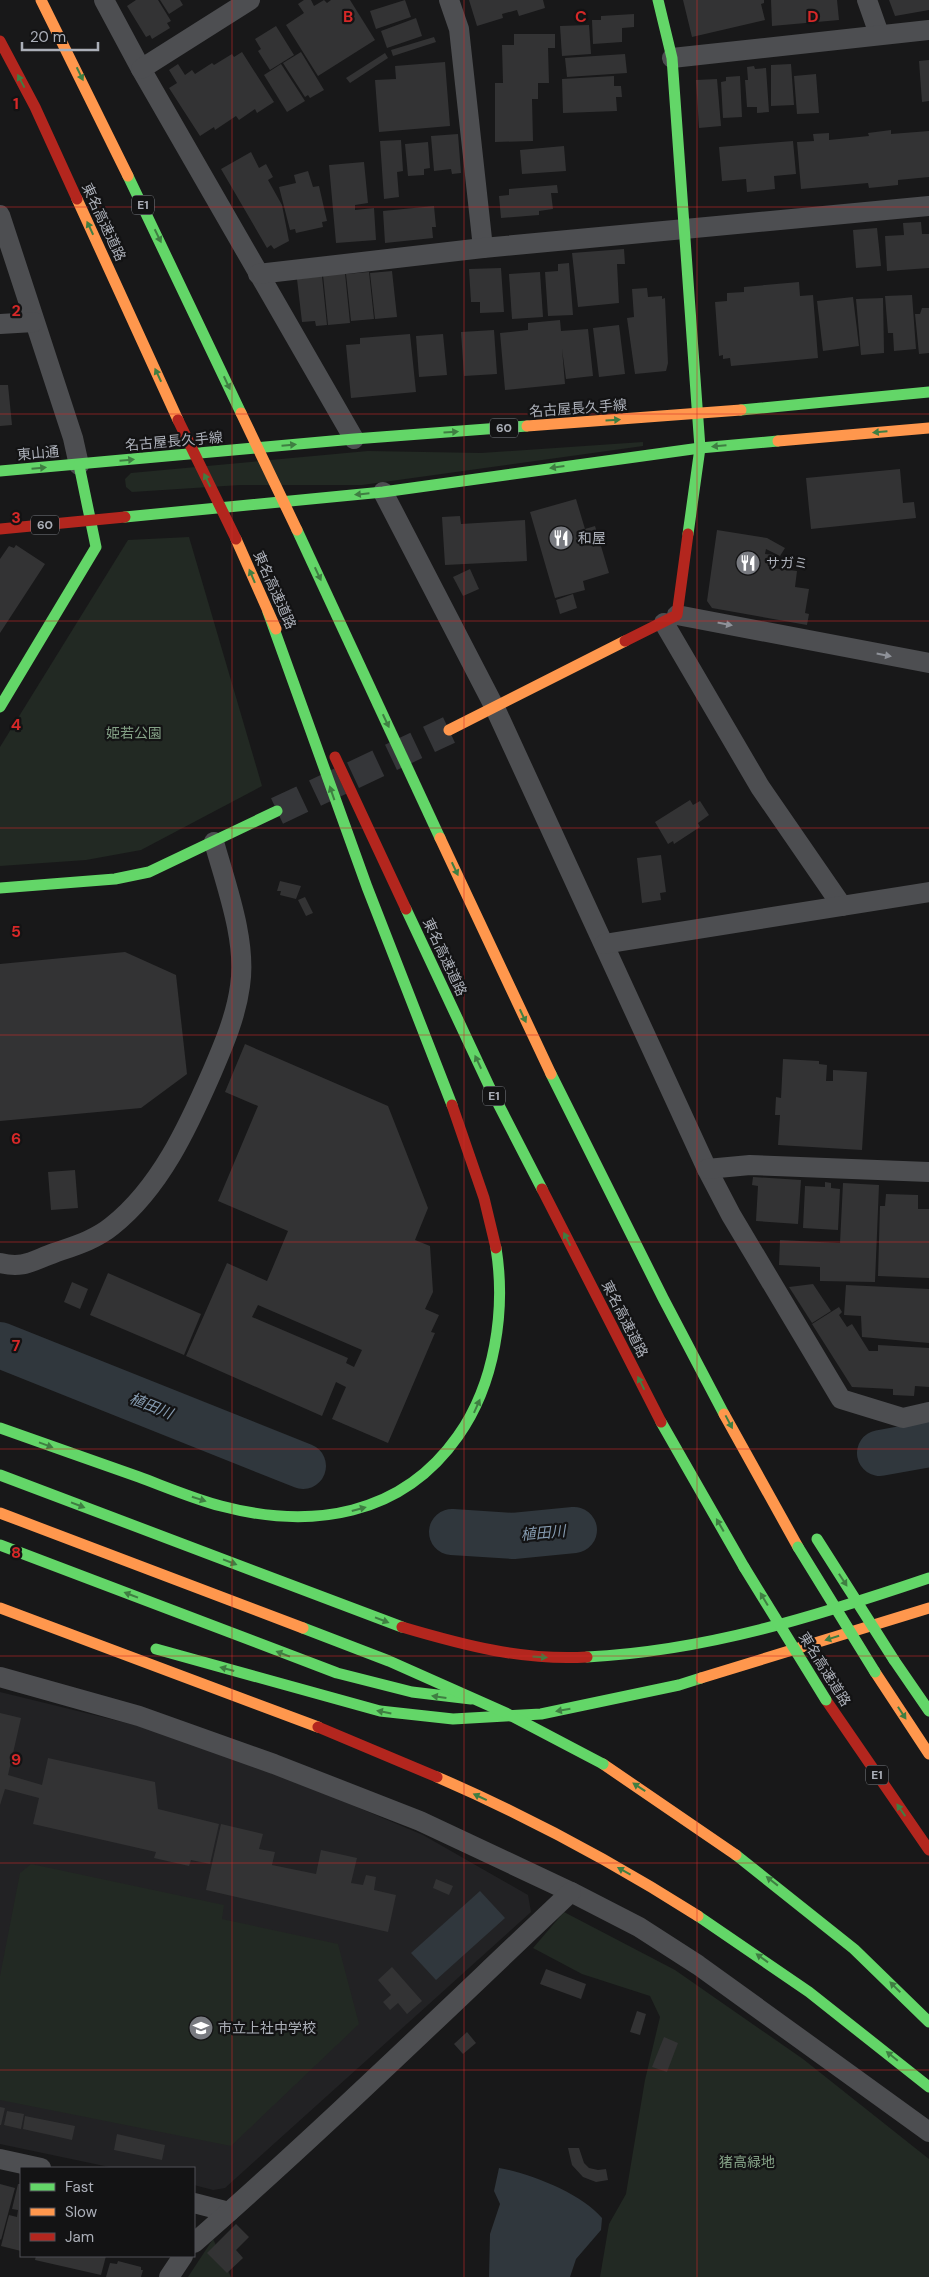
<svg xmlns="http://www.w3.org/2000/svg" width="929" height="2277" font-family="'DM Sans','Noto Sans JP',sans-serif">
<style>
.built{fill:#222224}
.green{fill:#222923}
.water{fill:#30373d}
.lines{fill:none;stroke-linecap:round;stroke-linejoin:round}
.river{stroke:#30373d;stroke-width:46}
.building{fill:#333334;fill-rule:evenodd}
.secondary-tunnel{stroke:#353639;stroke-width:28;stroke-dasharray:28 14;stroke-linecap:butt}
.street{stroke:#4d4e51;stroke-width:20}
.fast{stroke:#63d668;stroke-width:11}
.slow{stroke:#ff974d;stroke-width:11}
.jam{stroke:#b3261e;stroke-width:11}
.fast-bridge{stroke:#63d668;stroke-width:11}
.slow-bridge{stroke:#ff974d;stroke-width:11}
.jam-bridge{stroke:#b3261e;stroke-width:11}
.oneway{fill:#3f7e42}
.oneway2{fill:#8f9299}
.grid{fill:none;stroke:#d62828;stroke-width:1;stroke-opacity:0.55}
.labels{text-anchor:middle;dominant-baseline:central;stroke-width:4.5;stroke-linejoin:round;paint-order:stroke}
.shield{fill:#131314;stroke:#7d8087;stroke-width:1}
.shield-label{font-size:12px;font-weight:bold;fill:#abafb8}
.street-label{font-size:14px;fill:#abafb8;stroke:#131314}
.poi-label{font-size:14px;fill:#abafb8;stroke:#131314;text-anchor:start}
.park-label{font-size:14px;fill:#84a186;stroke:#131314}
.water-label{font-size:15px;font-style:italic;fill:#859bb0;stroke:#131314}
.grid-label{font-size:16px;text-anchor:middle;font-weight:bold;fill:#d62828;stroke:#131314;stroke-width:4.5;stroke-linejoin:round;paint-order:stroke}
</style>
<rect width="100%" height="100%" fill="#181819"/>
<path class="built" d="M0 1692 143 1727 274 1772 423 1835 528 1895 531 1912 225 2188 213 2190 194 2185V2168H114L0 2144Z"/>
<g class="green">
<path d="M643 442V446L362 485H240L132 492 126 487 125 479 131 473 368 451 481 453Z"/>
<path d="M189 537 262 786 141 850 86 860 0 866V747L128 540Z"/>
<path d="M31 1864 224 1905 222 1919 338 1944 359 2024 231 2146 0 2100V1976L20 1873Z"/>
<path d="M564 1912 675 1970 803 2059 929 2159V2277H600L609 2224 626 2194 645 2080 660 2017 650 1996 582 1974 533 1948Z"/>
<path d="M213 2239 231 2277H188Z"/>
</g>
<g class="water">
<path d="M480 1891 505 1918 436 1980 411 1953Z"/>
<path d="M499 2168C530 2173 582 2194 602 2218L601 2230 576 2259 570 2277H489L490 2234 500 2204 494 2191Z"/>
</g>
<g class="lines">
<g class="river">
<path d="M0 1345 303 1466"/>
<path d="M880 1453 929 1444"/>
<path d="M452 1532 513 1536 574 1530"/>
</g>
</g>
<g class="building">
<path d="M136 0H158L171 21 167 23 170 28 152 39 150 35 146 37 127 6Z"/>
<path d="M160 0H180L183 5 169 14Z"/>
<path d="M304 0H311L314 6 324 0 327 3 331 0H350L375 40 318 76 286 25 304 13 298 4Z"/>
<path d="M405 0 411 17 376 29 370 11Z"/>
<path d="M469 0H543L545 8 519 16 517 10 502 14 503 18 477 26Z"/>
<path d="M683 0H764V3L761 4 765 20 692 37Z"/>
<path d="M771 0H837L839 20 772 26Z"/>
<path d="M889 0H929V10L895 16Z"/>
<path d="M634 14V27L622 28V42L593 44 592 20H601V16Z"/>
<path d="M416 18 422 36 387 48 381 31Z"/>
<path d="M589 25 591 54 562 56 560 26Z"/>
<path d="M276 26 294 55 270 70 258 51 261 49 255 39Z"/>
<path d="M514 34H555V48H548L549 83H538V99H532L533 141 495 142V83H503L502 45H514Z"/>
<path d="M434 37 436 42 393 56 391 50Z"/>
<path d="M242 52 274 102 257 113 255 109 239 120 236 116 215 130 214 127 200 136 169 88 177 83 169 70 178 64 185 75 192 70 195 74 212 63 214 65 232 54 234 57Z"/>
<path d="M301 52 324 90 310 98 308 95 305 97 283 63Z"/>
<path d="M385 53 388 58 350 83 346 78Z"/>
<path d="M625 54 627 73 567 77 565 58Z"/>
<path d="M929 60V101L922 102 919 61Z"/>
<path d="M445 62 450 126 379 132 375 80 396 79 395 66Z"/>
<path d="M281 64 305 101 287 112 264 75Z"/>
<path d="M791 64 794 105 771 106V65Z"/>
<path d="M754 66 755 69 766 68 769 112 757 113V107H747L745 80H748L747 67Z"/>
<path d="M816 74 819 113 797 114 794 76Z"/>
<path d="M614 76V86H621L622 97H616L617 111 563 113 562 79Z"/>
<path d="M740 76 742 117 723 118 721 82 726 81V77Z"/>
<path d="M717 79 721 126 699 128 696 80Z"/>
<path d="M891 130V134L929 131V177L898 180V185L869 188 868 183 801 189 797 142 814 141 813 134 829 133V140L869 136 868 133Z"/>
<path d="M458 134 461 173 452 174 451 169 434 171 431 136Z"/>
<path d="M401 140 403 171 397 172 399 197 384 199 380 141Z"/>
<path d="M793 141 796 174 774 176 775 189 747 192 746 179 722 181 719 147Z"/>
<path d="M428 142 430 168 424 169V175L408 176 405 144Z"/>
<path d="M564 146 566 171 522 174 520 150Z"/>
<path d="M251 152 259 168 266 164 273 177 268 180 282 205 289 241 274 249 271 245 267 248 221 169Z"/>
<path d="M364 162 368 203 355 205V210L374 208 376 240 336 243 329 165Z"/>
<path d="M308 171 313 187 319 186 327 221 322 222 323 227 296 233 295 229 290 230 279 187 296 183 294 175Z"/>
<path d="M557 185 558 193H551L553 209 539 211V215L501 218 499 196 509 195V189Z"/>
<path d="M434 206 436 227H432L433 238 385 243 383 211Z"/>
<path d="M921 222 922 234H929V268L887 271 885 236 904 235 903 223Z"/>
<path d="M877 228 881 266 856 268 853 230Z"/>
<path d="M624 249 625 264H617L619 303 578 307 572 253Z"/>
<path d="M569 263 573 315 548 316 545 272 558 271V264Z"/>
<path d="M501 268 504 312 480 313V302H471L469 269Z"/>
<path d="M392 271 397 317 375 319 370 273Z"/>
<path d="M369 272 374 319 351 321 346 274Z"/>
<path d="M540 272 543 317 512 319 509 274Z"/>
<path d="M345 273 350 323 328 325 323 275Z"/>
<path d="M322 276 327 325 316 326 315 321 302 322 297 279Z"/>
<path d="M799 282 800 296 813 295 818 358 731 366 730 358 723 359V355L719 356 715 302 727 301V293L744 292V287Z"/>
<path d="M647 288 648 297 662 296V299L665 298 668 363 666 371 635 374 627 318 634 317 632 289Z"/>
<path d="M912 295 916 349 894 351 893 333H888L885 296Z"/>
<path d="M853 297 859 346 823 351 817 301Z"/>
<path d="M883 298 884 353 861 355 856 299Z"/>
<path d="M922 308H929V353L919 354 915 314H920Z"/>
<path d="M560 320 561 331 588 329 593 376 566 379 562 349 565 384 505 390 500 333 528 330V323Z"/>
<path d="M619 325 625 374 599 377 593 328Z"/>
<path d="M494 330 497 374 464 376 461 332Z"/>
<path d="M410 334 416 392 351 398 346 345 360 344V338Z"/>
<path d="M443 334 447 375 419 377 416 336Z"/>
<path d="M0 385H8L12 425 0 426Z"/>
<path d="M900 469 903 503 914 502 916 518 811 529 806 478Z"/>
<path d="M576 499 585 529 595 526 609 573 583 581 585 590 555 598 530 512Z"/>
<path d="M460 516 461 524 525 520 527 561 445 565 442 517Z"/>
<path d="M717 530 767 538 785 548 780 556 766 549 765 554 774 555 772 568 797 571 795 587 809 589 805 613 809 614 807 625 712 608 707 601Z"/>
<path d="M16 545 45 564 0 633V559L9 546 14 548Z"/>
<path d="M470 569 479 589 463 596 453 577Z"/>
<path d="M573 594 577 608 560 614 556 600Z"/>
<path d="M690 800 693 805 700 801 709 815 698 823 700 827 674 844 673 841 668 844 655 822Z"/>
<path d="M661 855 666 892 660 893 661 900 642 903 637 858Z"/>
<path d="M280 881 301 886 296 899 280 895 281 891H277Z"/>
<path d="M305 897 313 913 306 916 298 900Z"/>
<path d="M125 952 176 975 187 1074 141 1108 0 1121V964Z"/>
<path d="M245 1044 388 1106 428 1208 415 1240 430 1246 433 1292 425 1309 439 1315 431 1332 435 1333 388 1443 332 1419 346 1387 336 1382 322 1416 186 1356 227 1263 267 1281 288 1231 218 1201 258 1106 225 1092ZM258 1305 362 1350 354 1367 346 1363 348 1358 252 1317Z"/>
<path d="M783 1059 819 1061V1064L827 1065 826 1081H833V1070L867 1072 862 1150 778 1145 780 1115H775L776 1097 781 1098Z"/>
<path d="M75 1170 78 1208 51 1210 48 1172Z"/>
<path d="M753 1177 801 1180 798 1224 756 1221 758 1186 752 1185Z"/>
<path d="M825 1182 831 1183V1188L840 1189 838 1230 803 1228 805 1186 825 1187Z"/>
<path d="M843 1183 879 1185 875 1282 820 1281V1267L779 1265 780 1240 840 1243Z"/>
<path d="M886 1194 918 1195V1209H929V1278L878 1276 880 1206H885Z"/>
<path d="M108 1273 201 1314 184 1355 90 1315Z"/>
<path d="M72 1282 88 1289 80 1309 64 1302Z"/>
<path d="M813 1284 831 1311 812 1323 789 1287Z"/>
<path d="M846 1285 929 1289V1343L862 1337 861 1316 844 1315Z"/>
<path d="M839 1307 842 1312 839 1315 847 1327 852 1324 869 1351H878V1345L929 1348V1387L915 1386 914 1396 893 1395V1389L852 1387 812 1324Z"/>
<path d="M0 1713 21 1718 8 1775 42 1785 48 1758 155 1782 158 1809 219 1824 210 1864 191 1860 189 1866 154 1858 156 1852 33 1824 39 1798 5 1789 0 1805Z"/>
<path d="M221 1824 263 1834 259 1849 275 1852 272 1865 316 1874 321 1850 357 1858 351 1883 363 1885 366 1875 376 1877 374 1890 396 1895 388 1932 206 1890Z"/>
<path d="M436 1879 453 1886 449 1895 433 1888Z"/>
<path d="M392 1967 422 2001 407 2014 398 2003 390 2010 383 2002 391 1995 378 1980Z"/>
<path d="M546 1969 586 1984 581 1999 540 1984Z"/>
<path d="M637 2011 646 2014 640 2035 630 2032Z"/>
<path d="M467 2032 476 2043 463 2054 454 2044Z"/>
<path d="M664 2037 678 2043 667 2072 652 2067Z"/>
<path d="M0 2107 5 2108 1 2125H0Z"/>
<path d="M7 2111 24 2114 21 2129 4 2125Z"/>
<path d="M25 2116 75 2126 72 2140 23 2129Z"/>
<path d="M117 2134 165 2145 162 2160 114 2150Z"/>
<path d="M568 2148H579L584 2163 589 2168 598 2170 606 2169 608 2180 596 2182 583 2177 572 2165Z"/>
<path d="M0 2184 15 2188 1 2240 0 2239Z"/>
<path d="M18 2184H21V2251L1 2246 9 2215 17 2217 18 2210 12 2209Z"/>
<path d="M236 2224 249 2237 236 2250 243 2258 227 2273 207 2253Z"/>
<path d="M36 2256H106L101 2275 35 2260Z"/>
<path d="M118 2261 141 2267V2270H143L141 2277H106L110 2263 117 2264Z"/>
</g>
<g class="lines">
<path class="secondary-tunnel" d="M277 811 449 730"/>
<g class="street">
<path d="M104 0 141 69 354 439"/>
<path d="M449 0 459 29 483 248"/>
<path d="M867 0 879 34"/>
<path d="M672 58 929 30"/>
<path d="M141 69 250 0"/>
<path d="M0 215 73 438 79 465"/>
<path d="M258 274 483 248 929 206"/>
<path d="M0 324 34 322"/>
<path d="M383 492 495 708 707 1169 731 1215 841 1399 903 1418 929 1412"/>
<path d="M677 615 929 663"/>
<path d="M664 623 760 787 842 906"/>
<path d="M604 944 929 892"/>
<path d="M707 1169 750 1165 929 1172"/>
<path d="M0 1263C23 1269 32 1261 54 1253 74 1246 95 1240 112 1226 160 1188 188 1127 212 1072 224 1044 236 1016 240 986 247 941 226 885 214 842"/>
<path d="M0 1677 139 1716 274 1764 420 1821 571 1892 639 1927 698 1965 929 2132"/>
<path d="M0 2159 41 2168"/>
<path d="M194 2203 229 2212"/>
<path d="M194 2243C323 2130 446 2010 571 1892"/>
<path d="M169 2277 183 2256"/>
</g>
<g class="fast">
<path d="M658 0 672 58 700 448 688 534"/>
<path d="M128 176 241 413"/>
<path d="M741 410 929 392"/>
<path d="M0 471 354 439 527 426"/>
<path d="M125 517 383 492 700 448 778 441"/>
<path d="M297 530 440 838"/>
<path d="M268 612 367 887 452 1105"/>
<path d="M0 707 96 547 79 465"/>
<path d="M0 888 115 879 149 872 277 811"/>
<path d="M406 909 490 1088 542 1189"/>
<path d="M551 1074 663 1298 724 1414"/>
<path d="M661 1422 744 1567"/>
<path d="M0 1428C46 1444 93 1461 139 1477 166 1487 194 1499 221 1506 312 1530 402 1516 458 1436 495 1384 506 1310 496 1248"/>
<path d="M0 1475 402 1627"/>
<path d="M0 1545 337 1673 412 1692 471 1699"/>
<path d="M156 1649 380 1711 453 1719 541 1714 679 1685 701 1678"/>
<path d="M587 1657C706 1651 817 1616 929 1578"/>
<path d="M894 1660 929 1711"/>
<path d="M736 1855 854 1949 929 2022"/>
<path d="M698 1916 809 1992 929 2087"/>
</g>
<g class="slow">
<path d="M41 0 128 176"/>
<path d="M77 199 178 420"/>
<path d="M527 426 741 410"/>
<path d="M778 441 929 428"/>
<path d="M236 539 276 629"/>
<path d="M449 730 625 641"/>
<path d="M440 838 551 1074"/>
<path d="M724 1414 798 1547"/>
<path d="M0 1608 318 1727"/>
<path d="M875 1672 929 1754"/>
<path d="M701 1678 929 1608"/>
<path d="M603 1764 736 1855"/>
<path d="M437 1777C527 1816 615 1863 698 1916"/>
</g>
<g class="jam">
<path d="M0 41 35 107 77 199"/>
<path d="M0 529 125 517"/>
<path d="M625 641 677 615 688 534"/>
<path d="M335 757 406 909"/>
<path d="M452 1105 484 1198 496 1248"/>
<path d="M542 1189 661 1422"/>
<path d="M402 1627C463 1645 523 1661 587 1657"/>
<path d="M826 1700 929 1850"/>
<path d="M318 1727 437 1777"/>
</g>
<g class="fast-bridge">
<path d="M817 1539 894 1660"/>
<path d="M798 1547 875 1672"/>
<path d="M744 1567 826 1700"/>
<path d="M303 1628 389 1661 508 1714 603 1764"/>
</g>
<g class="slow-bridge">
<path d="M241 413 297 530"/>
<path d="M0 1513 303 1628"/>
</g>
<path class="jam-bridge" d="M178 420 236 539"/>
</g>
<defs><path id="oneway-solid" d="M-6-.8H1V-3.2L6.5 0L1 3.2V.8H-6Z" transform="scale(1.25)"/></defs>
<g class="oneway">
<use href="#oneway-solid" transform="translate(80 74) rotate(64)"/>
<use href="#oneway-solid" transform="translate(21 81) rotate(-118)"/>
<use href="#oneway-solid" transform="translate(90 228) rotate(-115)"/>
<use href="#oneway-solid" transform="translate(158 236) rotate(64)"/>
<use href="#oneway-solid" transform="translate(158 375) rotate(-115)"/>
<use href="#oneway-solid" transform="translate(227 383) rotate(65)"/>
<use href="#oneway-solid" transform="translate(613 420) rotate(-4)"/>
<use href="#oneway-solid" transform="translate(451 432) rotate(-4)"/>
<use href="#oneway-solid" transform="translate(880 432) rotate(175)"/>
<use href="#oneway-solid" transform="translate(289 445) rotate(-5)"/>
<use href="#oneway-solid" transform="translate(719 446) rotate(175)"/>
<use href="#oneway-solid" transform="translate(127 460) rotate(-5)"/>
<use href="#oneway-solid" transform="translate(557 467) rotate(172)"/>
<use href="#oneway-solid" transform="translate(39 468) rotate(-5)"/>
<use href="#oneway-solid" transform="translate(207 480) rotate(-116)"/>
<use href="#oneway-solid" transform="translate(362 494) rotate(174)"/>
<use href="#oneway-solid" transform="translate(318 574) rotate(65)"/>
<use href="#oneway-solid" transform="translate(252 576) rotate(-113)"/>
<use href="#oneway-solid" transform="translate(386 721) rotate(65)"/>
<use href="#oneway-solid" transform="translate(332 793) rotate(-109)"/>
<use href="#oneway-solid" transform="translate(455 869) rotate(65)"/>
<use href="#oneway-solid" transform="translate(523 1016) rotate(65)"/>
<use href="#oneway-solid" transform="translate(478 1062) rotate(-115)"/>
<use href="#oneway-solid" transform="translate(567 1239) rotate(-117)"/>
<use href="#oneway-solid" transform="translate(641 1383) rotate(-117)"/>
<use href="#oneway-solid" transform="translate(477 1406) rotate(-66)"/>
<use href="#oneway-solid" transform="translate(729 1422) rotate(62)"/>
<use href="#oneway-solid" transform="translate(46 1445) rotate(20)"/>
<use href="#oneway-solid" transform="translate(199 1499) rotate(18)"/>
<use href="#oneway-solid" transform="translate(78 1505) rotate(21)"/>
<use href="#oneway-solid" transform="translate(359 1509) rotate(-15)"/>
<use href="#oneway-solid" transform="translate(720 1525) rotate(-120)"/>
<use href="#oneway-solid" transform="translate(230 1562) rotate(21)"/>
<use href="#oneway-solid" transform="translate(843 1580) rotate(57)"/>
<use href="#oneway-solid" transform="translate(131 1595) rotate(-159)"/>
<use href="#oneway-solid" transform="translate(764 1599) rotate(-121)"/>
<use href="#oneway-solid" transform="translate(382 1620) rotate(21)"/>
<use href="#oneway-solid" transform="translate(832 1638) rotate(162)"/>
<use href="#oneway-solid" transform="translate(283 1654) rotate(-159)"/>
<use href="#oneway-solid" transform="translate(540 1657) rotate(4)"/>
<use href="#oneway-solid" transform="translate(227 1669) rotate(-165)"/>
<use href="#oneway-solid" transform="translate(439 1697) rotate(-172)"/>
<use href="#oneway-solid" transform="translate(563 1710) rotate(170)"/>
<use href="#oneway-solid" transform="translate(384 1712) rotate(-169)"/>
<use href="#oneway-solid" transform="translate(902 1713) rotate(57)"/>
<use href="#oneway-solid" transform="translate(639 1787) rotate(-147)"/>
<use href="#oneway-solid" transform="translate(480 1797) rotate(-155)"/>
<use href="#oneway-solid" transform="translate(901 1810) rotate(-125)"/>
<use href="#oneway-solid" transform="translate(624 1871) rotate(-151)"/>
<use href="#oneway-solid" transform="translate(772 1881) rotate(-142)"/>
<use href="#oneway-solid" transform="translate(762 1958) rotate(-144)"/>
<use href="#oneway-solid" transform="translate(895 1987) rotate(-135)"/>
<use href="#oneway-solid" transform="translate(892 2056) rotate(-141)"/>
</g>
<g class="oneway2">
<use href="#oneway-solid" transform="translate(725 624) rotate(11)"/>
<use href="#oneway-solid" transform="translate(884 655) rotate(11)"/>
</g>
<path class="grid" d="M232 0V2277M464 0V2277M697 0V2277M0 207H929M0 414H929M0 621H929M0 828H929M0 1035H929M0 1242H929M0 1449H929M0 1656H929M0 1863H929M0 2070H929"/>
<defs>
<symbol id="restaurant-disc" viewBox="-11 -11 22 22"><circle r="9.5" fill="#787a80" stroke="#131314"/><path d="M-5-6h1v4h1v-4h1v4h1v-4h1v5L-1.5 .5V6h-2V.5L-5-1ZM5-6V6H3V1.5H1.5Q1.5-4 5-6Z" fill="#fff"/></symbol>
<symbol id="school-disc" viewBox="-11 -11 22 22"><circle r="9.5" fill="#787a80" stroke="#131314"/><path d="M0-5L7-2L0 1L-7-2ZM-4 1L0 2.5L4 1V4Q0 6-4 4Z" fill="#fff"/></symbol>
</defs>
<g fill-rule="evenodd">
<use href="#restaurant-disc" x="547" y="524" width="28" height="28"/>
<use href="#restaurant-disc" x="734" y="549" width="28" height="28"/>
<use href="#school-disc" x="187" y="2014" width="28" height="28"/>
</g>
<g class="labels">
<g class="shield">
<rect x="132" y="195.5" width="22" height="19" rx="4"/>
<rect x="490" y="418.5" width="28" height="19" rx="4"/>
<rect x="31" y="515.5" width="28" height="19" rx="4"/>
<rect x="483" y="1086.5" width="22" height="19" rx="4"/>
<rect x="866" y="1765.5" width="22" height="19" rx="4"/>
</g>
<g class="shield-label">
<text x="143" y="205">E1</text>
<text x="504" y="428">60</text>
<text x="45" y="525">60</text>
<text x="494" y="1096">E1</text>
<text x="877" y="1775">E1</text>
</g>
<g class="street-label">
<text transform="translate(104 222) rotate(65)">東名高速道路</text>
<text transform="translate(578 408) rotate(-4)">名古屋長久手線</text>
<text transform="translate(174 441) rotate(-5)">名古屋長久手線</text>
<text transform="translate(38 453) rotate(-5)">東山通</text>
<text transform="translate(275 590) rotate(66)">東名高速道路</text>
<text transform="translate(445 957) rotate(65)">東名高速道路</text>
<text transform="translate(625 1319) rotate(63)">東名高速道路</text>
<text transform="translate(825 1669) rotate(58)">東名高速道路</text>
</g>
<g class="poi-label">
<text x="578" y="538">和屋</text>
<text x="766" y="563">サガミ</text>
<text x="218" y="2028">市立上社中学校</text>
</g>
<g class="park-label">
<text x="134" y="733">姫若公園</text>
<text x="747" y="2162">猪高緑地</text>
</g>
<g class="water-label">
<text transform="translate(151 1406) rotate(22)">植田川</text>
<text transform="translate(543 1533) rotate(-5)">植田川</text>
</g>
</g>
<g class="grid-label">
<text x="348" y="22">B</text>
<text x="581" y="22">C</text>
<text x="813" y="22">D</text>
<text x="16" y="109">1</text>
<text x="16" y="316">2</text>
<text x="16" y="523">3</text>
<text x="16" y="730">4</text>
<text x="16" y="937">5</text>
<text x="16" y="1144">6</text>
<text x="16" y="1351">7</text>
<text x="16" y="1558">8</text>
<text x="16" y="1765">9</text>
</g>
<rect x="20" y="2167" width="175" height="90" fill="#131314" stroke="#505156"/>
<rect x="30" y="2183" width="25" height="8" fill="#63d668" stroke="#505156"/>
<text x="65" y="2192" font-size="15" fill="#abafb8">Fast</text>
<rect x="30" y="2208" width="25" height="8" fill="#ff974d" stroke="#505156"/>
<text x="65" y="2217" font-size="15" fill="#abafb8">Slow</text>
<rect x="30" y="2233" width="25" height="8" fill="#b3261e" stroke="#505156"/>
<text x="65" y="2242" font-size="15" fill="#abafb8">Jam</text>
<path d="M22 42v8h76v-8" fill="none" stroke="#abafb8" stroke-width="2.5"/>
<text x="30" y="42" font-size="15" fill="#abafb8" stroke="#131314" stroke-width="4" paint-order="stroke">20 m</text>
</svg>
